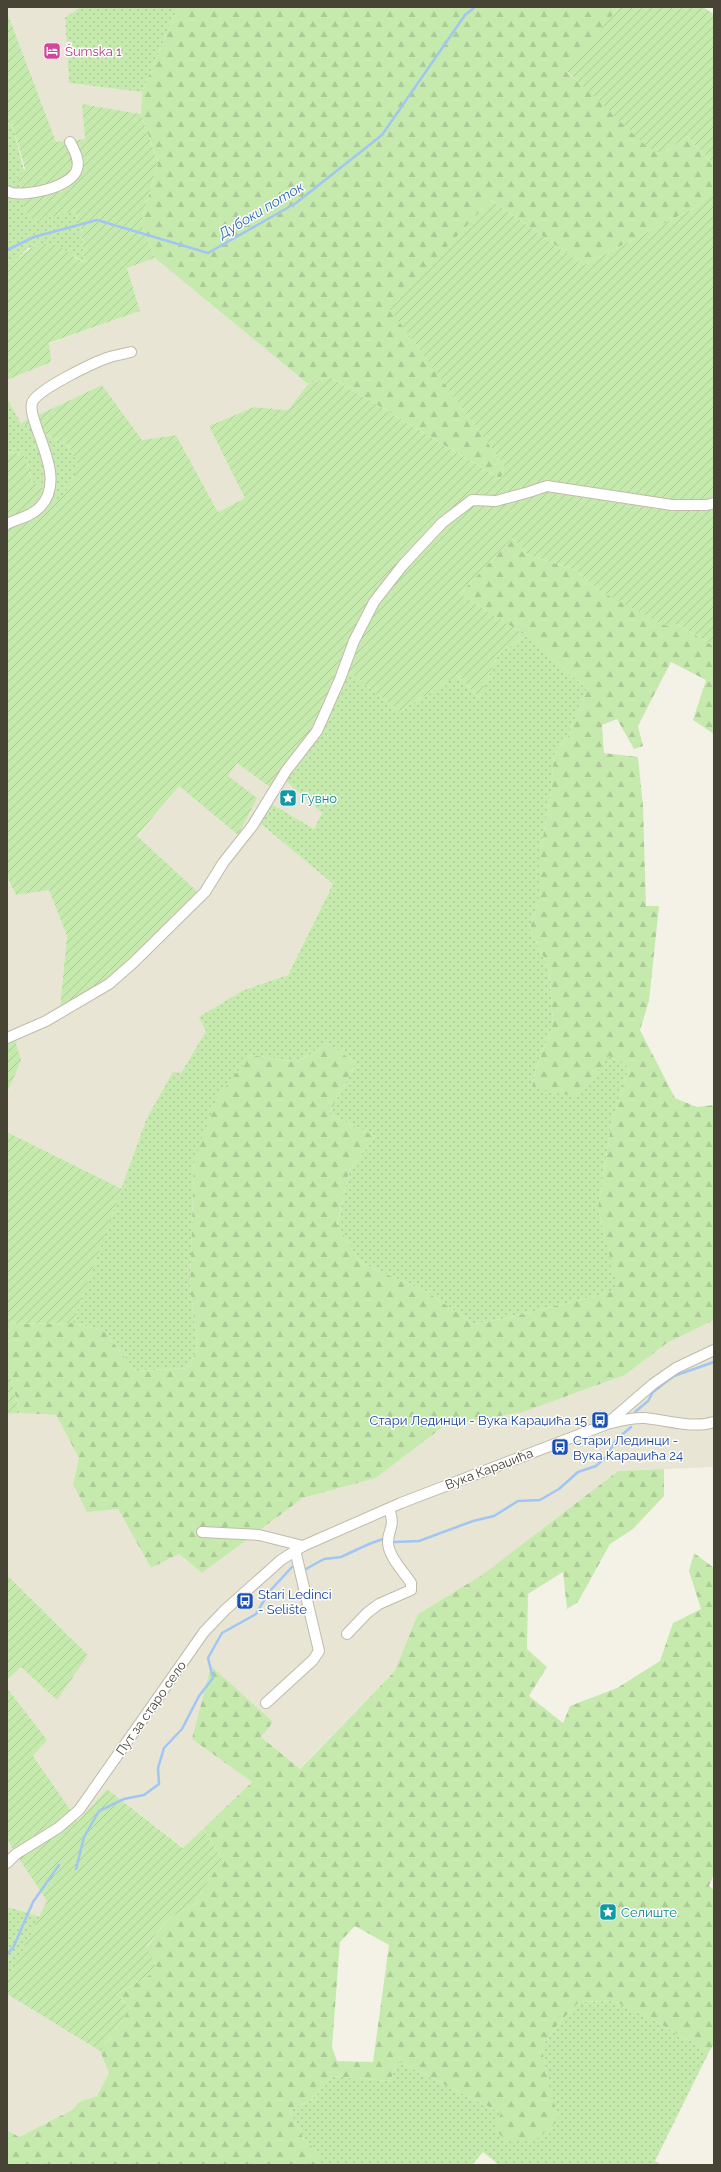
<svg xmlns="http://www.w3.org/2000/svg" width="721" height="2172" font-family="Raleway,sans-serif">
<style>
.residential{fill:#e8e5d5}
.grass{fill:url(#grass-dots)}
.forest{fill:url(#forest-firs);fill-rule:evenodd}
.garden{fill:url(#garden-furrows)}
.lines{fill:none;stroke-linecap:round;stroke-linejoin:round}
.stream{stroke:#a1c6f3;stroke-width:2.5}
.minor-casing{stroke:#c0bba9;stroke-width:12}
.minor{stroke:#fff;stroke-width:10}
.labels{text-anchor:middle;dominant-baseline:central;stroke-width:3;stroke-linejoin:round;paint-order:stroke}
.hotel-label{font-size:13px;fill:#b23c85;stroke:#fff;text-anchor:start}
.culture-label{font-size:13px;fill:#0d838f;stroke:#fff;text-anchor:start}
.transit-label{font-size:13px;fill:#164399;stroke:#fff;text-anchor:start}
.street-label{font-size:13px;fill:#474335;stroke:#fff}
.water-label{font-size:14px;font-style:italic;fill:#2a68b8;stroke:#fff}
</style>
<defs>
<pattern id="grass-dots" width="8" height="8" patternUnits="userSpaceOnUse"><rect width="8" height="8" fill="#c6eaae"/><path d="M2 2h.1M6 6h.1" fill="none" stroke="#abca96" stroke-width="1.8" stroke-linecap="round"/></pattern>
<pattern id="forest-firs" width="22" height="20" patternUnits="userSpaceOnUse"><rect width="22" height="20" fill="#c6eaae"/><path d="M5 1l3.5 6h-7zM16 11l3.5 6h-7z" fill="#abca96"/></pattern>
<pattern id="garden-furrows" width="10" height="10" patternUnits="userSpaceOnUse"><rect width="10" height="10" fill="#c6eaae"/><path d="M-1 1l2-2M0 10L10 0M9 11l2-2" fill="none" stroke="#abca96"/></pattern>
</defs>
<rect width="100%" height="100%" fill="#f4f2e7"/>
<g class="residential">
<path d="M7 7H80L65 18 69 83 142 92 141 114 82 104 86 139 56 143 7 12Z"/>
<path d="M155 258 308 384 288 410 254 407 245 498 218 512 176 435 142 440 102 385 21 423 7 398V380L51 362 48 344 140 311 127 268Z"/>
<path d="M237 763 271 788 279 775 322 813 314 829 272 804 261 824 333 884 288 975 244 990 206 1031 181 1073 146 1120 122 1189 7 1132V1094L11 1086 7 1041V877L16 895 49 889 67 936 59 1017 200 895 137 837 179 786 238 835 228 776Z"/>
<path d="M714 1320V1467L618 1471 482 1575 418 1614 394 1672 299 1769 261 1737 273 1721 192 1739 252 1782 184 1848 107 1789 78 1822 33 1756 46 1740 7 1688V1680L21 1667 88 1655 7 1575V1414L20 1413 56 1415 79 1458 73 1484 118 1509 151 1568 179 1554 202 1573 303 1498 376 1478 444 1426 523 1412 625 1375 667 1343Z"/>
<path d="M7 1839 13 1850 47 1901 41 1917 10 1907 7 1909Z"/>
<path d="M7 1994 100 2051 109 2073 97 2096 79 2102 72 2110 19 2137 7 2130Z"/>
</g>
<g class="grass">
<path d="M80 7H178L142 92 69 83 65 18Z"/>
<path d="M12 124 37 220 74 211 81 228 85 263 64 250 28 248 7 269V125Z"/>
<path d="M7 398 21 423 68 445 79 464 72 483 59 501 32 481 24 454 7 452Z"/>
<path d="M525 635 587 689 568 736 554 755 551 792 541 848V891L530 929 549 968 553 1024 536 1069 532 1087 609 1056 629 1067 611 1126 598 1208 619 1290 516 1316 474 1324 427 1292 361 1263 337 1226 349 1171 375 1136 329 1114 356 1063 329 1044 296 1062 250 1055 194 1160 190 1286 198 1349 187 1368 136 1371 103 1330 73 1323 146 1120 173 1072 181 1073 206 1031 199 1017 244 990 288 975 333 884 261 824 272 804 314 829 322 813 279 775 314 725 339 664 399 711 458 676 479 698 498 655Z"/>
<path d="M9 1907 41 1917 7 1981V1909Z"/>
<path d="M614 2001 648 2017 709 2052 655 2161 662 2165H499L483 2152 472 2165H320V2154L303 2138 289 2110 312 2100 332 2076 390 2081 398 2061 501 2113 548 2082 542 2047 558 2024 579 2002Z"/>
</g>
<g class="forest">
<path d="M178 7H619L567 72 662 154 687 136 714 165V190L698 206 584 265 491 200 390 308 504 465 501 479 330 377 308 384 155 258 141 223 158 163 141 114 142 92Z"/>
<path d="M512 538 528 555 576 570 598 590 677 624 714 646V734L693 720 706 680 671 662 638 726 643 746 634 749 617 719 602 725 604 753 638 757 643 806 646 906H659L649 1001 640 1030 675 1098 697 1107 714 1105V1320L667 1343 625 1375 523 1412 444 1426 376 1478 303 1498 202 1573 179 1554 151 1568 118 1509 87 1512 73 1484 79 1458 56 1415 20 1413 7 1365V1324L73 1323 103 1330 136 1371 187 1368 198 1349 190 1286 194 1160 216 1100 250 1055 296 1062 329 1044 356 1063 329 1114 375 1136 349 1171 337 1225 361 1263 427 1292 474 1324 516 1316 618 1290 598 1208 611 1126 629 1067 609 1056 578 1097 532 1087 536 1069 553 1024 549 968 530 929 541 891V848L551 792 554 755 568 736 587 689 525 635 460 594Z"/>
<path d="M664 1469V1496L633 1529 610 1544 578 1602 567 1609 563 1572 528 1594 527 1649 547 1667 529 1696 563 1723 570 1706 617 1688 660 1661 673 1623 701 1609 689 1571 694 1553 714 1568V1874L709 1886 714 1890V2044L709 2052 648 2017 614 2001 579 2002 558 2024 542 2047 548 2082 559 2120 537 2139 508 2141 494 2130 501 2113 398 2061 390 2081 332 2076 312 2100 289 2110 303 2138 320 2154V2165H7V2130L19 2137 72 2110 79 2102 97 2096 109 2073 100 2051 131 2008 116 1995 158 1970 146 1948 168 1919 195 1904 222 1858 203 1829 252 1782 192 1739 211 1666 273 1722 261 1737 300 1769 394 1672 418 1614 482 1575 618 1471ZM355 1926 389 1945 373 2062 337 2061 332 2047 340 1942Z"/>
</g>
<g class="garden">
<path d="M619 7H703L714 14V165L687 136 662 154 646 146 567 71Z"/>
<path d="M7 12 56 142 85 139 82 104 141 114 158 163 141 223 155 258 127 268 140 311 49 343 51 362 7 380V269C26 251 39 234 66 251 72 255 78 260 85 263L81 228 74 211 37 221 25 212 18 179 25 169 12 124 7 125Z"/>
<path d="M714 190V646L677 624 666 626 598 590 576 570 528 555 512 538 460 594 525 635 498 655 479 698 458 676 399 711 339 664 314 725 279 775 271 788 237 763 228 776 257 798 238 835 179 786 137 836 201 895 112 987 59 1017 67 936 49 890 16 895 7 877V452L24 454 32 481 59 500 72 483 78 464 68 445 21 423 102 385 142 440 176 435 218 512 245 498 209 426 254 407 288 410 308 384 330 377 501 479 504 465 389 308 491 200 584 265 698 206Z"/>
<path d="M14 1037 21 1060 7 1094V1041Z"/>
<path d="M7 1132 122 1189 73 1323 7 1324Z"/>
<path d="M7 1365 20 1413 7 1414Z"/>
<path d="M7 1575 88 1655 57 1700 21 1667 7 1680Z"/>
<path d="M7 1688 47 1740 33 1756 78 1821 107 1789 183 1848 203 1829 222 1858 195 1904 168 1919 146 1947 158 1970 116 1995 131 2008 100 2051 7 1994V1981L47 1901 13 1850 7 1839Z"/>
</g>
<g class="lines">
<g class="stream">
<path d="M7 250 34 237 97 220 208 253 296 203 382 135 465 15 475 7"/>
<path d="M635 1412 648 1401 653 1392 674 1376 714 1362"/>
<path d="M395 1542 419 1541 473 1521 494 1516 518 1501 540 1500 559 1489 578 1472 596 1466 606 1457 616 1440 631 1427"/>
<path d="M306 1569 324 1559 341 1557 369 1544 383 1539"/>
<path d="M76 1869 84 1837 99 1811 124 1799 144 1795 159 1784 158 1768 164 1748 182 1729 199 1696 213 1678 208 1658 222 1633 256 1614 269 1592 292 1567"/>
<path d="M7 1954 13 1948 33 1902 59 1865"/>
</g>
<defs>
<g id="minor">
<path d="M7 191C21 199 73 187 77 169 80 160 74 150 70 142"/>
<path d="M7 524C17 519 32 516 40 507 62 485 44 450 36 426 34 419 30 411 32 403 36 390 93 363 107 358 115 355 123 354 131 352"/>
<path d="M7 1038 46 1021 109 984 133 963 205 892 223 863 253 825 286 771 317 731 340 679 354 641 374 602 402 566 442 523 472 500 496 501 529 492 547 486 672 505H707L714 503"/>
<path d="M609 1422 653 1384 676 1368 714 1350"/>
<path d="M202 1532 259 1535 303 1546"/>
<path d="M347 1634 367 1613 379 1604 411 1590V1583C404 1572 388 1556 388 1542 388 1528 396 1528 389 1509"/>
<path d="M266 1703 313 1660 319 1651 295 1550"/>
<path d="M7 1863 16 1854 58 1828 79 1810 204 1632 225 1610 281 1560 303 1546 401 1503 607 1424C620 1421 632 1417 645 1418 666 1420 693 1429 714 1422"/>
</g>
</defs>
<use href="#minor" class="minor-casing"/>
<use href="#minor" class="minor"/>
</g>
<defs>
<symbol id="hotel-square" viewBox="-11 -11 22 22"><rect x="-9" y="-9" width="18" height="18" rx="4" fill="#d1479c" stroke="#fff"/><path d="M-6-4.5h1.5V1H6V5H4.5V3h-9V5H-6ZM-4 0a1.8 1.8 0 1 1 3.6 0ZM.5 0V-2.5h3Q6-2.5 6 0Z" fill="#fff"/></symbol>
<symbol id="sight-square" viewBox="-11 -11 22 22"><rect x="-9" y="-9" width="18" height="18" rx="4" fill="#0f9aa8" stroke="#fff"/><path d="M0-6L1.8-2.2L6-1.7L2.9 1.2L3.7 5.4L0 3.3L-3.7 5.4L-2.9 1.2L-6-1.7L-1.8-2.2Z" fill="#fff"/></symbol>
<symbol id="bus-square" viewBox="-11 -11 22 22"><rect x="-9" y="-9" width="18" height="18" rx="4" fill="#1a4fb4" stroke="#fff"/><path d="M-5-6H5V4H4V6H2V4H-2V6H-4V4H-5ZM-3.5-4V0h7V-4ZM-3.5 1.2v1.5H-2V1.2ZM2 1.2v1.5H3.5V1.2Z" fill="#fff"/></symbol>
</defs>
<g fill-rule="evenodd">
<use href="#hotel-square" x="42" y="41" width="20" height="20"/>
<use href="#sight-square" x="278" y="788" width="20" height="20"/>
<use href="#bus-square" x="590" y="1410" width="20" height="20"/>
<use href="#bus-square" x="550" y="1437" width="20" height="20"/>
<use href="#bus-square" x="235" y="1591" width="20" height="20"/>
<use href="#sight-square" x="598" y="1902" width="20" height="20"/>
</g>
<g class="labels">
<g class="hotel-label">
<text x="65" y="51">Šumska 1</text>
</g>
<g class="culture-label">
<text x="301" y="798">Гувно</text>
<text x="621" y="1912">Селиште</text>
</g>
<g class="transit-label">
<text x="587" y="1420" text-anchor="end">Стари Лединци - Вука Караџића 15</text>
<text x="573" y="1440">Стари Лединци -<tspan x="573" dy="15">Вука Караџића 24</tspan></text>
<text x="258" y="1594">Stari Ledinci<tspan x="258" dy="15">- Selište</tspan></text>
</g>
<g class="street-label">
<text transform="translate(489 1469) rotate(-21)">Вука Караџића</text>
<text transform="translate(151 1708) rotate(-55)">Пут за старо село</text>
</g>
<g class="water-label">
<text transform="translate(261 210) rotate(-31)">Дубоки поток</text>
</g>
</g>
<rect width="721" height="2172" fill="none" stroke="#474335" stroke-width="16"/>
</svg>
